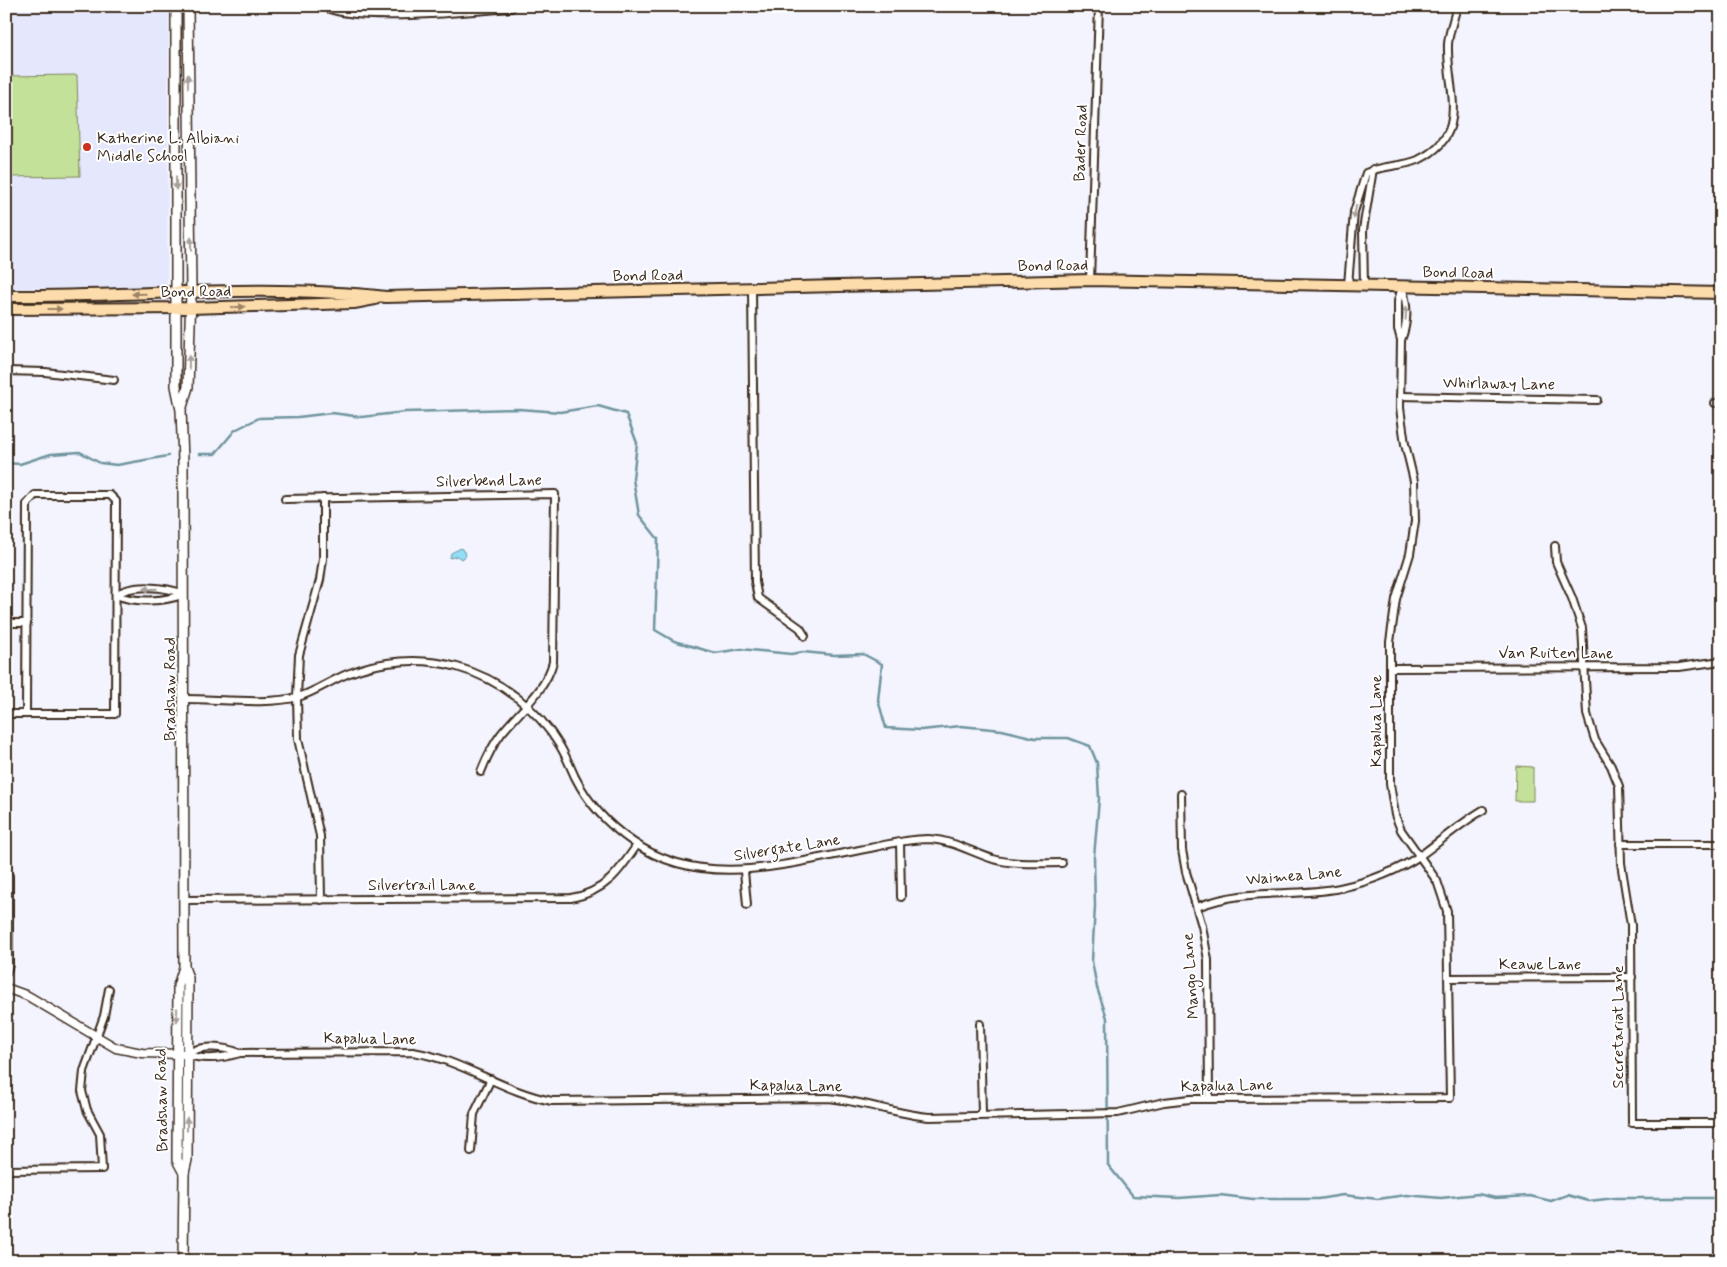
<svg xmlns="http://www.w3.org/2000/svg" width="1727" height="1267" font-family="Mynerve,sans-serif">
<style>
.built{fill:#e5e7fd}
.green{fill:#c3e199;stroke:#7f865c}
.water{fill:#93ddf5;stroke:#70959f}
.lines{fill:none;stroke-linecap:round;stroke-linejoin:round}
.stream{stroke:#70959f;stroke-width:2.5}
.minor-casing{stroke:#3b2a1e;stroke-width:10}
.tertiary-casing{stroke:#3b2a1e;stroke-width:11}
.secondary-casing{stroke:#3b2a1e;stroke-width:12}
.primary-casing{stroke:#3b2a1e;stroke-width:14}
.minor{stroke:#fff;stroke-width:6}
.tertiary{stroke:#fff;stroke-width:8}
.secondary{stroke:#fff;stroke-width:9}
.primary{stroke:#fddcac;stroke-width:10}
.oneway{fill:#a79f9a}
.oneway2{fill:#9c8365}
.poi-dot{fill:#c8321e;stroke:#fff;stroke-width:2}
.labels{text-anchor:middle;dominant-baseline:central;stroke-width:4;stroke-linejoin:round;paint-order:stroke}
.poi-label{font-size:16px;fill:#3b2a1e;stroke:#fff;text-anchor:start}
.street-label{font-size:16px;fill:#3b2a1e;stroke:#fff}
</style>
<rect width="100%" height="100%" fill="#f3f4fe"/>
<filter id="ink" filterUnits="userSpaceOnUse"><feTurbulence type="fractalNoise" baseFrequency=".02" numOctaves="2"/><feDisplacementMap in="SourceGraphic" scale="10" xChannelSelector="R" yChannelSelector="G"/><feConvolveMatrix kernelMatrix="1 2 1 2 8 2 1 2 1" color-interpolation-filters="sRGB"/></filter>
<g filter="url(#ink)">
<path class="built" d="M6 6H169L167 289 6 288Z"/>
<g class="green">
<path d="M77 75 80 176 6 177V76Z"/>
<path d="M1516 766 1533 767V801H1515Z"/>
</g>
<path class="water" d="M461 548 466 554 465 557 461 559 457 556 450 558 451 553Z"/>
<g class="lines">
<g class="stream">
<path d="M199 454H215L235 430 259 418 298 417 332 413 362 417 405 412 519 409 560 412 598 406 626 414 637 443 633 479 639 515 658 539 655 630 674 641 715 653 741 649 791 654 803 652 834 655 863 654 882 664 878 700 886 728 921 730 961 726 1002 730 1035 738H1068L1090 746 1097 763 1099 799 1094 857 1095 906 1092 961 1097 988 1107 1018 1108 1165 1133 1196 1179 1198 1220 1195 1253 1199H1318L1343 1195 1378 1199 1406 1195 1441 1198 1478 1194 1495 1198 1530 1196 1551 1201 1567 1195 1589 1201 1615 1198H1721"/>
<path d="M6 463 20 464 51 454 80 452 100 463 117 465 168 456"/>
</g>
<defs>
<g id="minor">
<path d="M323 6C353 24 473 11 511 8"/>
<path d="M1090 280 1099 6"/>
<path d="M1348 285 1354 212 1366 173C1382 165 1401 167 1418 160 1473 134 1446 88 1448 44 1449 31 1454 19 1457 6"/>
<path d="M1364 286 1363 230 1373 169"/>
<path d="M752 288 755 582 758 598 800 628 805 636"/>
<path d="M1401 340C1408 323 1408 305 1402 287"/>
<path d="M6 371 45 372 114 380"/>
<path d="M1400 396 1597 400"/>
<path d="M1715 403H1721"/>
<path d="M285 499 555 494 553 662C545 692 520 710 501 734 492 746 486 759 481 772"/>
<path d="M1555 546 1556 562 1572 598 1582 628 1587 714 1595 740 1611 766 1619 786 1621 863 1631 925 1632 1123H1721"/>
<path d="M116 595C133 583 166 587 184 594"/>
<path d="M116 595C136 603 164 602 184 594"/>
<path d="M6 623H27"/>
<path d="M1390 668 1679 667 1721 661"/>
<path d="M185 699C218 699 268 705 298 697 315 692 330 681 347 674 381 660 421 657 457 667 500 679 537 708 560 746 566 756 570 766 575 777 588 803 608 825 633 842 704 892 792 862 870 848 889 844 909 839 928 839 952 840 971 852 993 859 1015 865 1039 863 1062 863"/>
<path d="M6 714H115L116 501 110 495H35L27 504 26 714"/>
<path d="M1181 794 1182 850 1186 872 1202 926 1208 960 1209 1099"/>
<path d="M900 842 901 897"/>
<path d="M1620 844H1721"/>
<path d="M744 871 747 905"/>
<path d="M185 900 571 898C605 892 619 872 637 845"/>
<path d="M321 900 320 836 298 739 297 697 299 655 320 580 323 559V498"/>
<path d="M1197 907C1247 887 1290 898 1340 888 1368 882 1397 871 1421 855 1442 840 1461 823 1483 810"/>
<path d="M6 974 9 965V876"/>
<path d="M1449 978 1632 977"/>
<path d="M980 1024 982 1115"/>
<path d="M187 1054C203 1061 223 1058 240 1053L413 1052C463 1060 503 1092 552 1101L828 1098C863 1101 895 1114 929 1117L1118 1113 1164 1102 1190 1099 1450 1098 1447 911 1437 881 1401 830 1395 815 1390 784V642L1396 599 1410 554 1415 521 1414 481 1405 444 1400 408 1401 340 1398 329V301L1402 287"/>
<path d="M187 1054C201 1044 224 1047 240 1053"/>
<path d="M471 1151 474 1114 491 1079"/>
<path d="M6 1170 102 1169 100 1134 87 1110 82 1091 84 1071 104 1016 109 989"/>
</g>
<path id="tertiary" d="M6 988 28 996 116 1048 142 1053 182 1054"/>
<g id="secondary">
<path d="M176 6V386L181 410 183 461 184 967 188 978 187 1160 184 1173 183 1261"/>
<path d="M182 407 188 387 191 293 188 6"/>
<path d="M184 1173 177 1160 178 986 184 967"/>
</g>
<g id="primary">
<path d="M6 296C133 297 260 283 386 297L1090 280 1721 293"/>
<path d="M6 309 190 308 354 303 375 299"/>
</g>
</defs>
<use href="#minor" class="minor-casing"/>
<use href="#tertiary" class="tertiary-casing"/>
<use href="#secondary" class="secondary-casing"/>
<use href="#primary" class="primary-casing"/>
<use href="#minor" class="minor"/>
<use href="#tertiary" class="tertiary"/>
<use href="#secondary" class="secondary"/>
<use href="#primary" class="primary"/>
</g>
<defs><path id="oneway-solid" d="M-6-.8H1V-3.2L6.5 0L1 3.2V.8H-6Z" transform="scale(1.25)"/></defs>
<g class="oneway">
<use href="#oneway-solid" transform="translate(188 81) rotate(-90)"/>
<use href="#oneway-solid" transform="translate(176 183) rotate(90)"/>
<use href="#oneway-solid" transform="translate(1355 212) rotate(100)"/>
<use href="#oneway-solid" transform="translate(191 244) rotate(-90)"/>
<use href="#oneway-solid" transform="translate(1406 313) rotate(-87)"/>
<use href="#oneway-solid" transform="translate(189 362) rotate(-89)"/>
<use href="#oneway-solid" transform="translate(150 589) rotate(179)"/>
<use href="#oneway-solid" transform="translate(177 1015) rotate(91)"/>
<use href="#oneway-solid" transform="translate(187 1124) rotate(-90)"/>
</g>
<g class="oneway2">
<use href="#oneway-solid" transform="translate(139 294) rotate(178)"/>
<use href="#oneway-solid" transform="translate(238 307) rotate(-2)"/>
<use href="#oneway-solid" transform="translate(55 309)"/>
</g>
</g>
<circle class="poi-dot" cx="87" cy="147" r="5"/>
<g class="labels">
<g class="poi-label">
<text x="97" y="138">Katherine L. Albiani<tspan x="97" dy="18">Middle School</tspan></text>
</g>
<g class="street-label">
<text transform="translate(1081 143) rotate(-88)">Bader Road</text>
<text transform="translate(1053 266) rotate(-1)">Bond Road</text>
<text transform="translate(1458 273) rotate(1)">Bond Road</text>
<text transform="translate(648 276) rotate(-1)">Bond Road</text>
<text transform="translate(196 292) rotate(-1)">Bond Road</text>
<text transform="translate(1499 384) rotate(1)">Whirlaway Lane</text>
<text transform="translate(489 481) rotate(-1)">Silverbend Lane</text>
<text x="1556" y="653">Van Ruiten Lane</text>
<text transform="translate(170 689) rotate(-90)">Bradshaw Road</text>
<text transform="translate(1376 721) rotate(-90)">Kapalua Lane</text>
<text transform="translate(787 848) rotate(-9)">Silvergate Lane</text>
<text transform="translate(1294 876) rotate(-5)">Waimea Lane</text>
<text x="422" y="885">Silvertrail Lane</text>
<text x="1540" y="964">Keawe Lane</text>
<text transform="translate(1191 976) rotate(-94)">Mango Lane</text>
<text transform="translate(1618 1027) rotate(-90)">Secretariat Lane</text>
<text transform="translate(370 1039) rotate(1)">Kapalua Lane</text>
<text transform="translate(796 1086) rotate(1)">Kapalua Lane</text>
<text transform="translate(1227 1086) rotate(-1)">Kapalua Lane</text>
<text transform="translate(162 1100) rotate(-91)">Bradshaw Road</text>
</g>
</g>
<rect width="1727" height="1267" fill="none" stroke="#fff" stroke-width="25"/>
<rect x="12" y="12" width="1702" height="1242" fill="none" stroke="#3b2a1e" stroke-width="2" filter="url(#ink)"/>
</svg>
